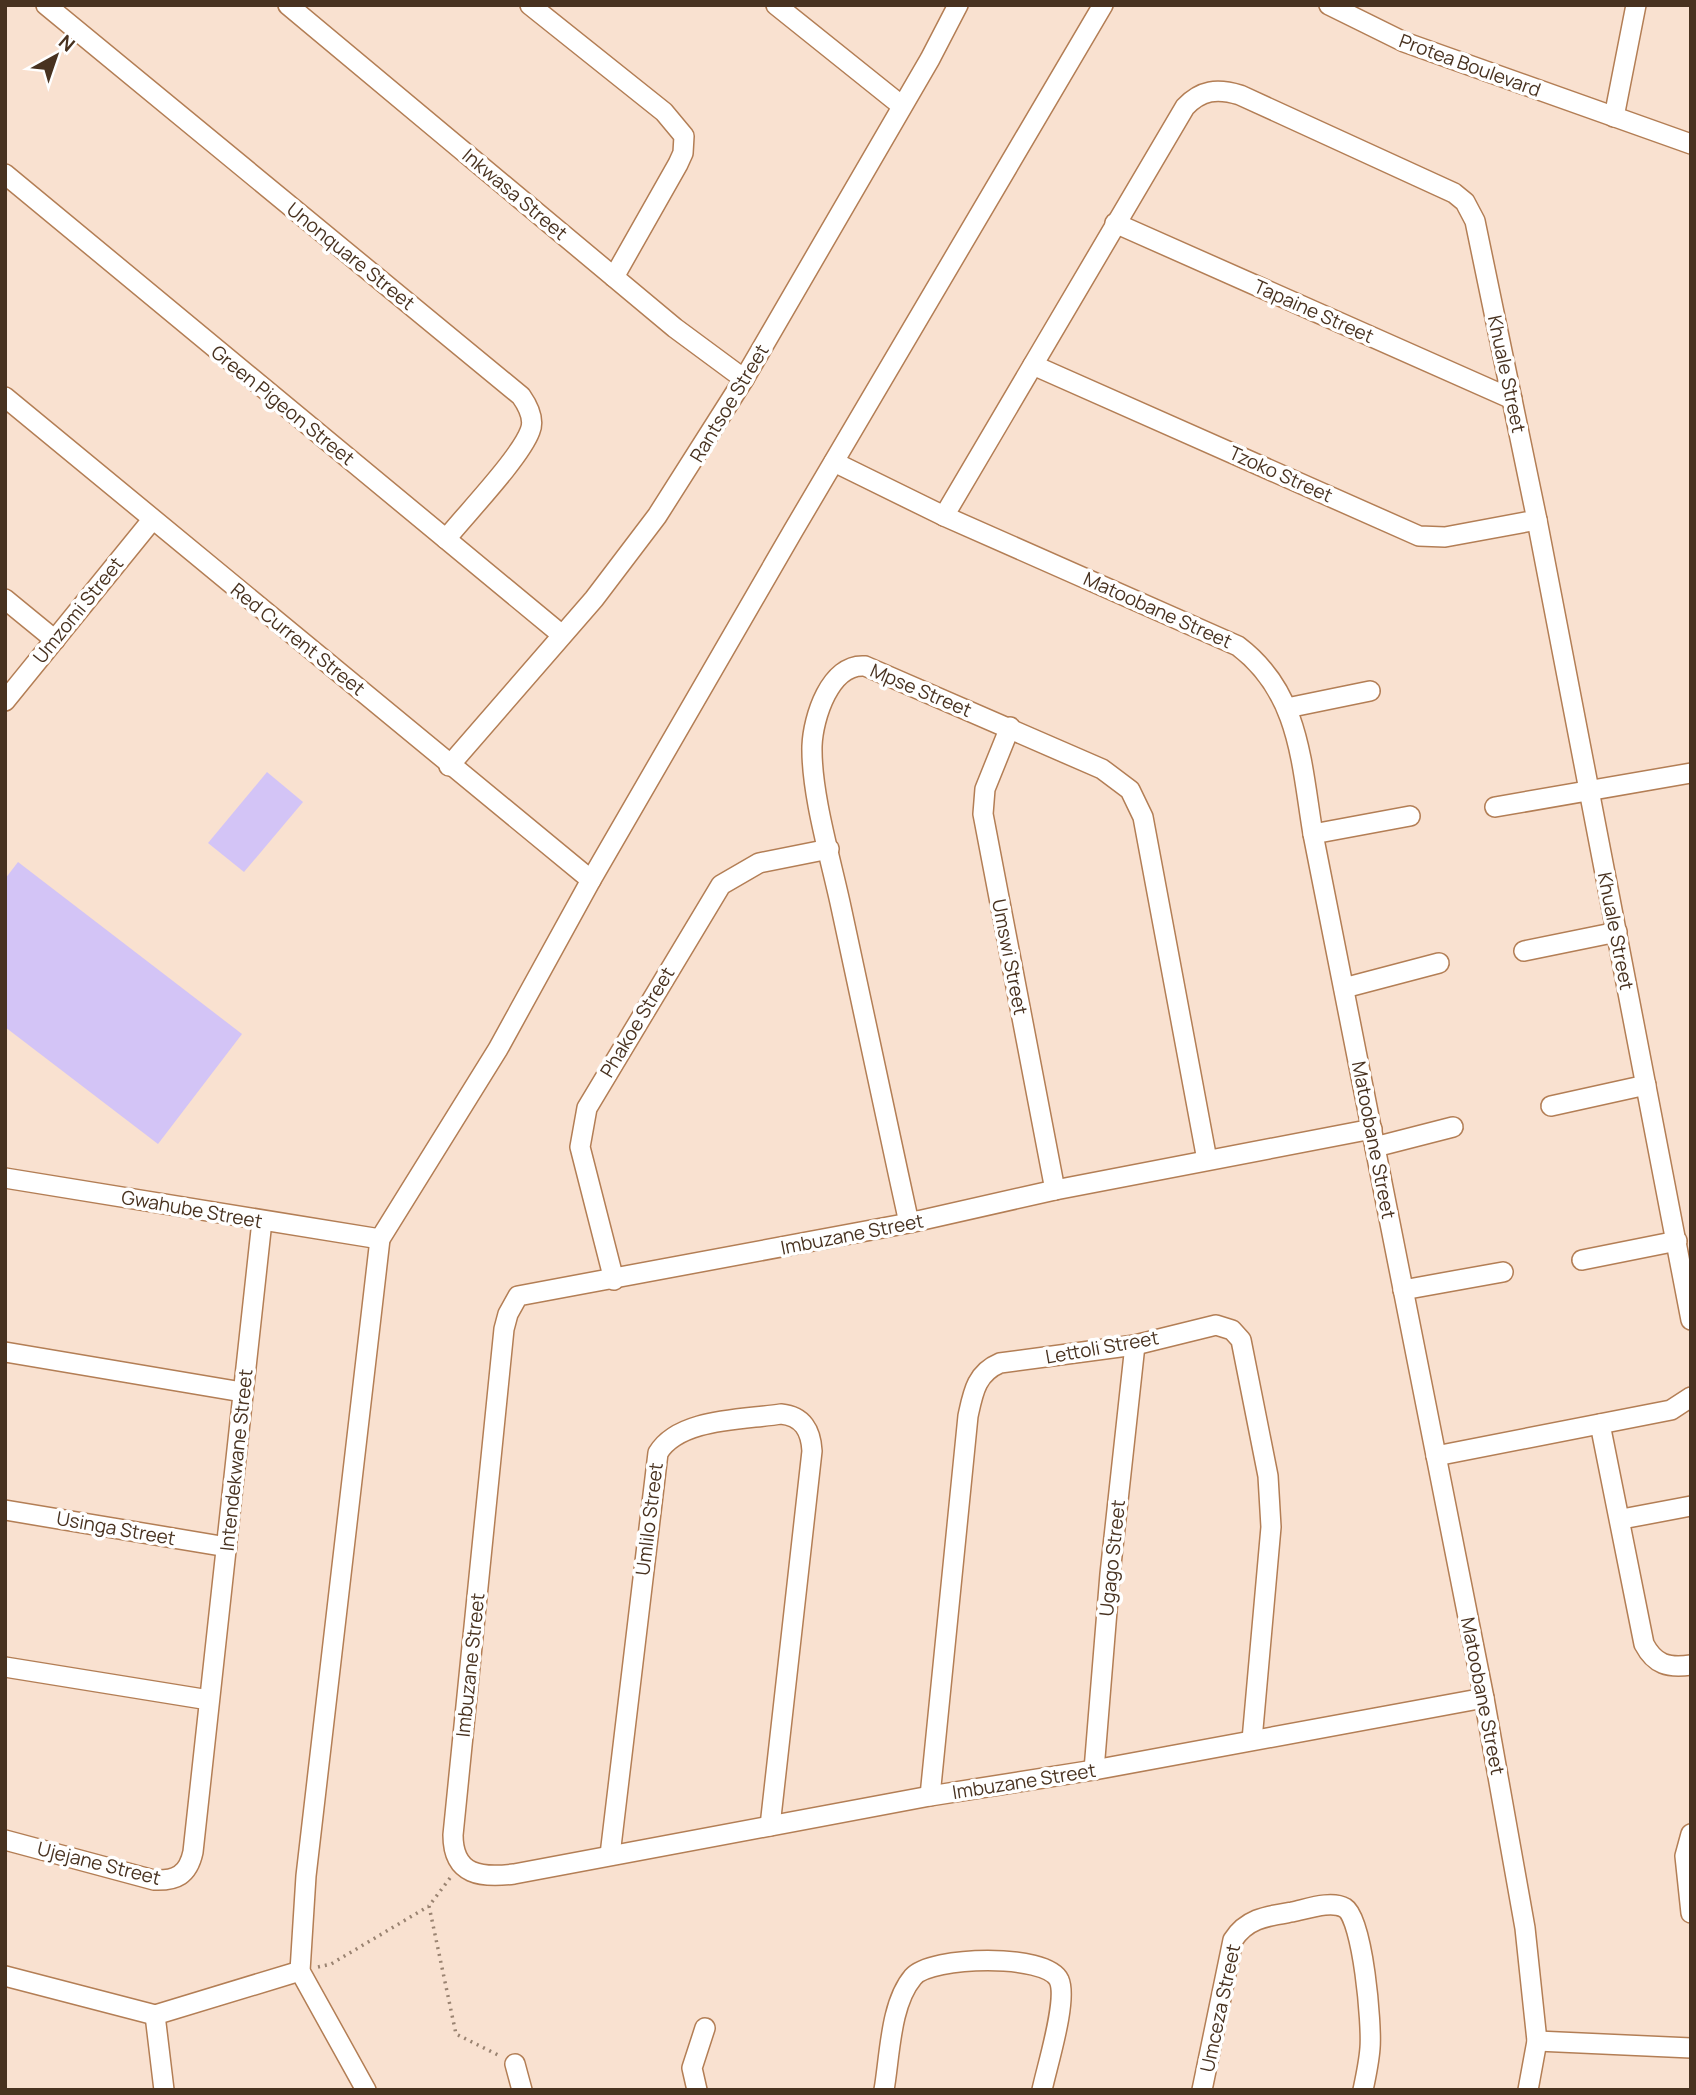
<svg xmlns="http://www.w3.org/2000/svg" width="1696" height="2095" font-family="Manrope,sans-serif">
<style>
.green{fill:#d3c4f6}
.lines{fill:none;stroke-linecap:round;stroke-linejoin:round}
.minor-casing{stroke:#b37e55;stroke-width:22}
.path{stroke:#9a8371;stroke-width:3.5;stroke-dasharray:2 5;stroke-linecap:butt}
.minor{stroke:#fff;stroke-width:19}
.labels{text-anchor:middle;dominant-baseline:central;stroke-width:7;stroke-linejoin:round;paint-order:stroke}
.street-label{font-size:19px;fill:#483220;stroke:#fff}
</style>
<rect width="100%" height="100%" fill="#f9e1d0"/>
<g class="green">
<path d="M267 772 303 802 244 872 208 843Z"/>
<path d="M18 862 242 1034 158 1144 5 1027V879Z"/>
</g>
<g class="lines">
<defs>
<g id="minor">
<path d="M46 5 521 396C528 406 535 419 530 431 520 458 466 514 446 539"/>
<path d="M288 5 675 328 744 379"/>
<path d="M530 5 664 112 684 136 683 153 678 164 614 277"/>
<path d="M776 5 902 106"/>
<path d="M1329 5 1404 42 1691 144"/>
<path d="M1614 117 1636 5"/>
<path d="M5 174 562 635"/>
<path d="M1115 223 1512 399"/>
<path d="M1033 365 1419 536 1445 537 1537 520"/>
<path d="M5 397 591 880"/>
<path d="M834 462 944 516 1238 646C1300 693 1301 762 1313 834L1484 1698 1525 1928 1537 2041 1528 2090"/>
<path d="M944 516 1185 107C1201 90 1217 88 1240 95L1454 193 1465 202 1475 221 1537 520 1691 1320"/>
<path d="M5 599 55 640"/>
<path d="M5 701 152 520"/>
<path d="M1287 708 1370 691"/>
<path d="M1010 727 985 789 983 814 1055 1190"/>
<path d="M449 766 594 599 657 516 744 379 930 59 958 5"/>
<path d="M1495 807 1691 773"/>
<path d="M1313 834 1410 816"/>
<path d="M1524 951 1617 932"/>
<path d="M1344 988 1439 963"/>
<path d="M1551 1106 1646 1085"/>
<path d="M1372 1129 1055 1190 909 1223 518 1296 508 1314 504 1329 453 1835C453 1876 482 1878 514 1874L930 1796 1094 1770 1484 1698"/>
<path d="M1375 1147 1453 1127"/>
<path d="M5 1178 380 1239"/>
<path d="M909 1223C886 1118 864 1013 841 907 831 860 811 794 812 746 813 718 830 663 865 666L1102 769 1130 790 1143 817 1207 1160"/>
<path d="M1582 1260 1677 1241"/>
<path d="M614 1280 580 1147 587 1108 721 885 759 863 829 849"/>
<path d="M1403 1290 1503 1272"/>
<path d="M5 1352 242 1392"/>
<path d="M1600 1424 1644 1644C1655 1665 1668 1668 1691 1665"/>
<path d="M1436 1456 1671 1410 1691 1397"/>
<path d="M5 1510 227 1547"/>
<path d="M1622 1519 1691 1506"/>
<path d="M5 1667 209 1700"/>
<path d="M1094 1770 1110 1574 1135 1345"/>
<path d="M930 1796 968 1416C973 1393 976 1373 1000 1363L1135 1345 1216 1325 1232 1330 1241 1340 1268 1476 1271 1527 1252 1740"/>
<path d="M1691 1834 1685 1856 1691 1913"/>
<path d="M5 1840 154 1880C176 1881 188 1875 193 1852L262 1221"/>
<path d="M610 1855 658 1453C679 1418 743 1420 781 1414 803 1416 811 1431 812 1451L770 1826"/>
<path d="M5 1976 155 2015 300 1971"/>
<path d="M155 2015 164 2090"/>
<path d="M1537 2041 1691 2048"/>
<path d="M515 2064 522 2090"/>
<path d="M366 2090 300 1971 306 1876 380 1239 498 1049 591 880 793 531 1103 5"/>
<path d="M697 2090 692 2068 705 2028"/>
<path d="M884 2090C890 2056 890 2004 913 1977 931 1956 1046 1953 1059 1980 1068 2000 1047 2066 1042 2090"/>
<path d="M1202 2090 1233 1940C1247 1918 1268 1916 1292 1912 1307 1909 1331 1900 1345 1908 1363 1919 1372 2025 1370 2048 1369 2062 1366 2076 1363 2090"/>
</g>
</defs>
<use href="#minor" class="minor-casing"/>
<g class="path">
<path d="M450 1878 429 1906 456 2034 498 2055"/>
<path d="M318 1967 331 1964 429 1906"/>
</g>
<use href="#minor" class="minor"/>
</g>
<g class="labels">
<g class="street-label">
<text transform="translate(1470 65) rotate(20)">Protea Boulevard</text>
<text transform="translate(515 194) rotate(40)">Inkwasa Street</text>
<text transform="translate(351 256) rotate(39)">Unonquare Street</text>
<text transform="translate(1314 311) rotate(24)">Tapaine Street</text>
<text transform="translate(1507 374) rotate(78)">Khuale Street</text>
<text transform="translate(729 403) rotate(-59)">Rantsoe Street</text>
<text transform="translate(283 405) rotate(39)">Green Pigeon Street</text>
<text transform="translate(1281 474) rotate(24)">Tzoko Street</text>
<text transform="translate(78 610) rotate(-51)">Umzomi Street</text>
<text transform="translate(1158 610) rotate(24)">Matoobane Street</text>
<text transform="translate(298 639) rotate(39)">Red Current Street</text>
<text transform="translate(921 690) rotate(23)">Mpse Street</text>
<text transform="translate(1616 931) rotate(79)">Khuale Street</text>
<text transform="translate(1010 957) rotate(79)">Umswi Street</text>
<text transform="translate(637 1022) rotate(-59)">Phakoe Street</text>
<text transform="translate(1374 1140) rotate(79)">Matoobane Street</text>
<text transform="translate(192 1209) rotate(10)">Gwahube Street</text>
<text transform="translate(852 1234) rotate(-11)">Imbuzane Street</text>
<text transform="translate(1102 1347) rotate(-10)">Lettoli Street</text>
<text transform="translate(236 1460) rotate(-84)">Intendekwane Street</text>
<text transform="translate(649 1519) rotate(-83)">Umlilo Street</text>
<text transform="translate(116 1528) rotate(10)">Usinga Street</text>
<text transform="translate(1112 1558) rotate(-84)">Ugago Street</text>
<text transform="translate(470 1665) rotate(-84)">Imbuzane Street</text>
<text transform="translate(1483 1696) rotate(79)">Matoobane Street</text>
<text transform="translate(1024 1781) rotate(-9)">Imbuzane Street</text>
<text transform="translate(99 1863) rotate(14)">Ujejane Street</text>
<text transform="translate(1220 2008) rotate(-78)">Umceza Street</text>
</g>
</g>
<rect width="1696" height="2095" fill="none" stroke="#483220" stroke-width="14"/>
<g transform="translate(56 56) rotate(40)" stroke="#ffffff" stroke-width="5" paint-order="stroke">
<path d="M0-5L12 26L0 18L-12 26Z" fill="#483220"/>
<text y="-10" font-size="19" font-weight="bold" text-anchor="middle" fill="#483220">N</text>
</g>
</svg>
